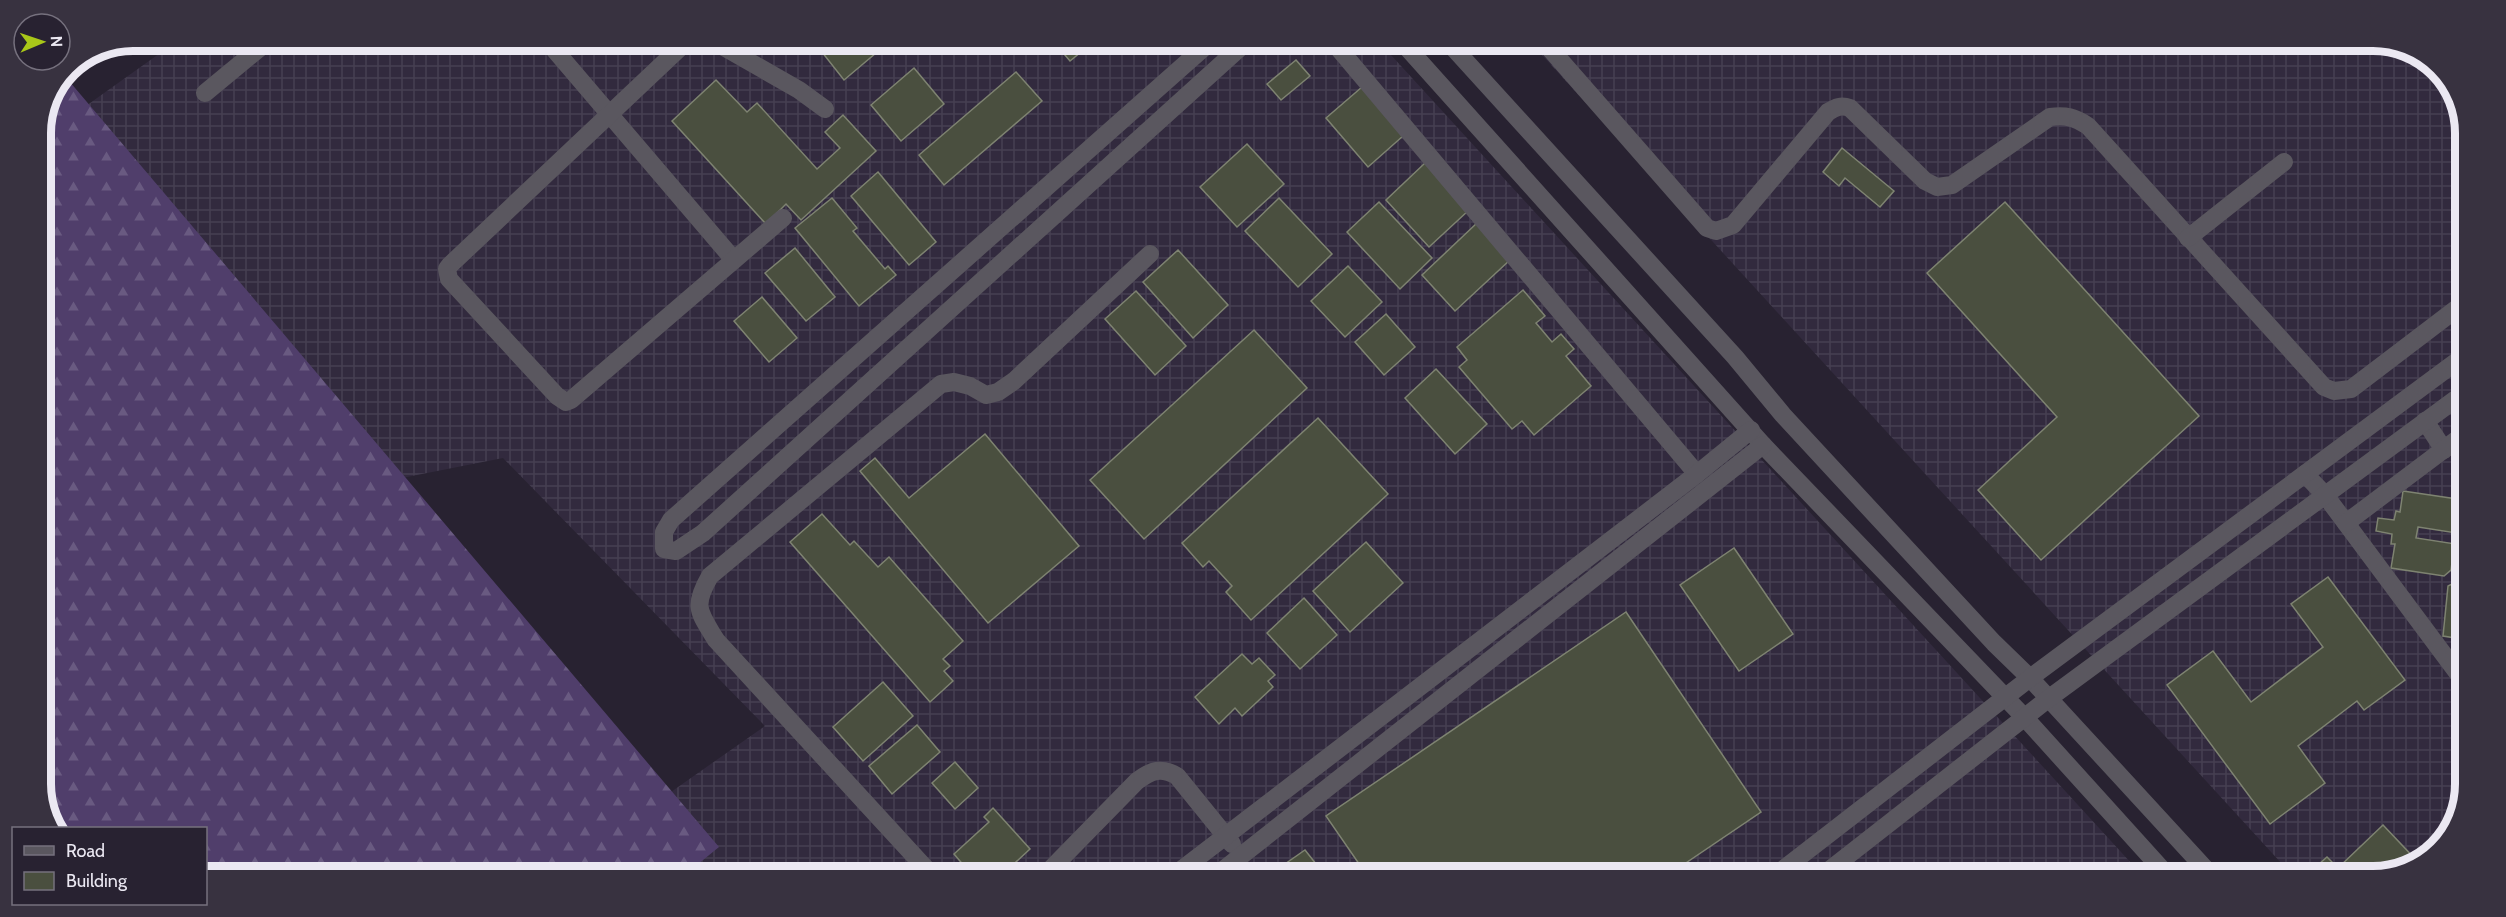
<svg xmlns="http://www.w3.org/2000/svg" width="2506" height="917" font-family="Cabin,sans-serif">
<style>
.industrial{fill:url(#industrial-grid)}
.forest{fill:url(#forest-firs)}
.building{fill:#4a4f3f;stroke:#7e8371;stroke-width:1.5;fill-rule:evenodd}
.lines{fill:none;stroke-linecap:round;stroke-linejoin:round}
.minor{stroke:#5a575f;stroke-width:18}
.rim{fill:none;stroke:#ebe8f2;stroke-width:8}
</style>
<defs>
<pattern id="industrial-grid" width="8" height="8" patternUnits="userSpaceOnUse" patternTransform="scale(1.5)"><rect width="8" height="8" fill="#322a3e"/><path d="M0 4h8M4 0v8" fill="none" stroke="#463f51"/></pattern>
<pattern id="forest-firs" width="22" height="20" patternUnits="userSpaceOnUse" patternTransform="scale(1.5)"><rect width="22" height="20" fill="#503e6b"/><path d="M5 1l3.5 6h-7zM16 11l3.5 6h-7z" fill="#695a81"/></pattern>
</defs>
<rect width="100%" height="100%" fill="#282231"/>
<g class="industrial">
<path d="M166 41 1380 43 2143 876 695 873 641 813 765 726 503 458 255 507 41 371V138L170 46Z"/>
<path d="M1531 43 2403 45 2446 76 2465 126 2461 814 2429 858 2374 876H2293Z"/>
</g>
<path class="forest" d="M64 75 719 847 687 873 206 872V828H55L41 791V127Z"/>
<g class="building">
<path d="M814 42H889L844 80Z"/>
<path d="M1054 42 1092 43 1070 61Z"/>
<path d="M1296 60 1310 76 1281 100 1267 84Z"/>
<path d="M914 68 944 104 901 141 871 105Z"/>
<path d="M1016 72 1042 101 944 185 919 155Z"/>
<path d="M716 80 747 112 757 103 817 169 840 148 825 132 843 115 876 151 801 220 786 204 766 224 672 121Z"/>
<path d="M1362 87 1403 136 1368 167 1326 118Z"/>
<path d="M1247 144 1284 184 1237 227 1200 187Z"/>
<path d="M1842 148 1894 191 1880 207 1845 178 1839 186 1823 172Z"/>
<path d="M1425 163 1469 210 1429 247 1386 200Z"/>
<path d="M878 172 936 242 909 265 851 196Z"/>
<path d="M832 198 857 228 853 231 885 269 888 266 896 275 859 306 795 228Z"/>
<path d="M1279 198 1332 254 1298 287 1245 231Z"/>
<path d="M1379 202 1432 258 1400 289 1347 232Z"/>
<path d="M2005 202 2199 416 2041 560 1978 490 2057 417 1927 273Z"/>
<path d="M1478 222 1511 259 1455 311 1422 275Z"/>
<path d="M795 248 835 297 806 321 765 273Z"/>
<path d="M1178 250 1228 305 1193 338 1143 282Z"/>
<path d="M1348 266 1382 302 1345 337 1311 301Z"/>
<path d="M1523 290 1545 316 1536 323 1552 342 1561 334 1574 349 1566 356 1591 386 1534 435 1522 421 1512 429 1459 367 1467 360 1457 347Z"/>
<path d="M1136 291 1186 346 1155 375 1105 319Z"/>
<path d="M762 297 797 338 769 362 734 321Z"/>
<path d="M1386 314 1415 347 1384 375 1355 342Z"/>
<path d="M1254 330 1307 388 1144 539 1090 480Z"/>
<path d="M1436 369 1487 424 1455 454 1405 398Z"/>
<path d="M1318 418 1388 494 1251 620 1226 592 1232 586 1209 561 1203 567 1182 543Z"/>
<path d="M985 434 1079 546 988 623 860 471 875 458 909 498Z"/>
<path d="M2403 491 2457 499 2462 508 2460 524H2463L2462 556 2453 555 2451 570 2444 576 2391 568 2395 544H2391L2392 534 2376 531 2378 518 2394 520 2396 511 2400 512ZM2418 527 2457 533 2455 544 2416 538Z"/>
<path d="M822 514 850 545 854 541 878 567 889 557 963 641 943 659 950 666 944 671 953 681 930 702 790 542Z"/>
<path d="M1366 542 1403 583 1350 632 1313 591Z"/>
<path d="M1734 548 1793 634 1739 671 1680 585Z"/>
<path d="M2328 577 2405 680 2364 710 2357 701 2298 746 2325 783 2270 824 2167 685 2213 651 2251 702 2323 647 2291 604Z"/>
<path d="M2462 579V639L2443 636 2448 586Z"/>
<path d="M1304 598 1337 635 1300 669 1267 633Z"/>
<path d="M1626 612 1761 812 1668 875 1366 874 1326 816Z"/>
<path d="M1242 654 1252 664 1259 658 1275 675 1268 681 1273 687 1242 716 1235 708 1219 724 1195 697Z"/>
<path d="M883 682 913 716 863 761 833 727Z"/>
<path d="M917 725 940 752 892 794 869 766Z"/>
<path d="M955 762 978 788 955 809 932 783Z"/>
<path d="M993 808 1030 849 1003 874H971L954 854 989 822 984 817Z"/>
<path d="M2383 825 2418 862 2374 876H2313L2309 873 2327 857 2338 868Z"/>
<path d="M1305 850 1324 874H1273L1272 873Z"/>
</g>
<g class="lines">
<g class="minor">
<path d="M547 41 734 260"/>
<path d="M686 42 450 265 447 269 449 279 557 396 566 402 571 400 783 218"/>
<path d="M715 42 799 90 825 109"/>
<path d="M1209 43 671 520 664 532V549L676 551 703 533 1245 43"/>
<path d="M1334 43 1697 474"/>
<path d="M1403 43 1763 445 2026 719 2168 876"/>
<path d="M1449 43 1735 357 1783 415 1994 643 2030 678 2212 876"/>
<path d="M1545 43 1707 228 1716 231 1733 225 1828 112C1836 107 1841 105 1850 108L1925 181 1937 187 1952 185 2050 117C2066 115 2074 117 2088 126L2324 387 2334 391 2351 389 2464 303"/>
<path d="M205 93 268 41"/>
<path d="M2188 238 2284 162"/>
<path d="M2425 421 2444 450"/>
<path d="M2305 474 2325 495 2462 679"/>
<path d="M2346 523 2463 435"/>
<path d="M930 873 716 640C699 612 692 607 710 576L941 384 954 382 970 386 986 395 998 392 1014 381 1150 254"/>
<path d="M1046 874 1137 781C1152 770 1161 767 1177 776L1232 844"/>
<path d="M1176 874 1697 474 1751 430"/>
<path d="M1218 874 1763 445"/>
<path d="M1776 875 2030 678 2464 356"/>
<path d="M1823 875 2048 699 2464 393"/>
</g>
</g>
<path d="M0 0H2506V917H0ZM133 51H2373A82 82 0 0 1 2455 133V784A82 82 0 0 1 2373 866H133A82 82 0 0 1 51 784V133A82 82 0 0 1 133 51Z" fill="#383240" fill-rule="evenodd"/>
<path class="rim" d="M133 51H2373A82 82 0 0 1 2455 133V784A82 82 0 0 1 2373 866H133A82 82 0 0 1 51 784V133A82 82 0 0 1 133 51Z"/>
<rect x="12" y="827" width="195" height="78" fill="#282231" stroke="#76717e" stroke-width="1.5"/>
<rect x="24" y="846" width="30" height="9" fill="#5a575f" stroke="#76717e" stroke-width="1.5"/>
<text x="66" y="857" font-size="18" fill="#ebe8f2">Road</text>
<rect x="24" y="872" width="30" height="18" fill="#4a4f3f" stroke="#76717e" stroke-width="1.5"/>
<text x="66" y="887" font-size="18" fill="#ebe8f2">Building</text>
<g transform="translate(42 42) rotate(88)"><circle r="28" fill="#282231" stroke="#76717e" stroke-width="1.5"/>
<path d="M0-4.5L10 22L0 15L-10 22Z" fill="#a9c719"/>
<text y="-9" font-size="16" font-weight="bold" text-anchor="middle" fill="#ebe8f2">N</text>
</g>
</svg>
